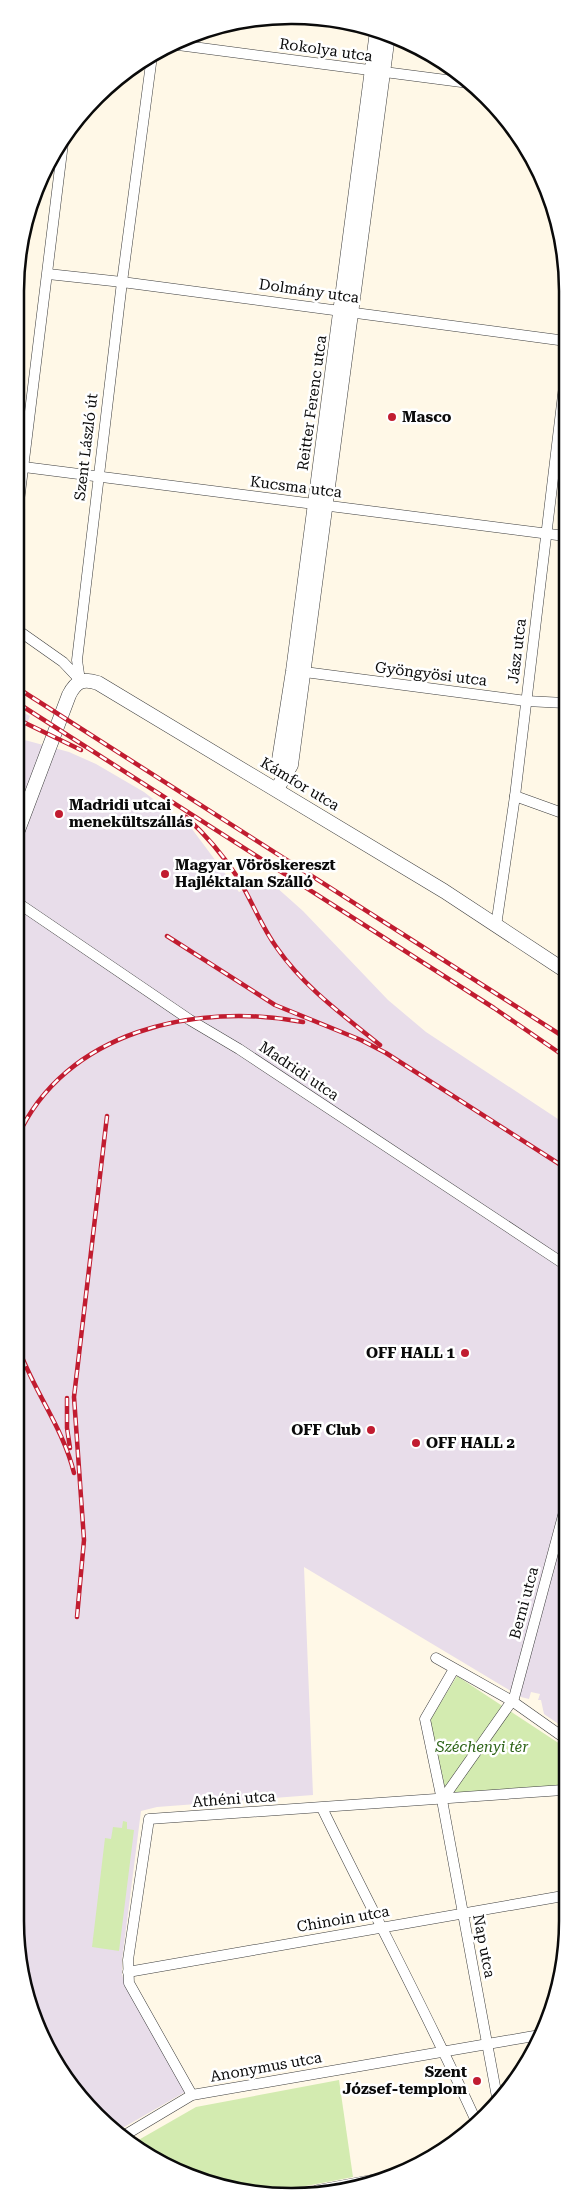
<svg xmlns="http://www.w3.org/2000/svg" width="583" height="2212" font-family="'Roboto Serif',serif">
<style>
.industrial{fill:#e8ddea}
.green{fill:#d3ebb0}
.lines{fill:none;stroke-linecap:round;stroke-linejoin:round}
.minor-casing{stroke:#3d3d3d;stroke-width:11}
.tertiary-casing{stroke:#3d3d3d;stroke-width:15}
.minor{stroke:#fff;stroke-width:10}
.tertiary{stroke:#fff;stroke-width:14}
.rail-casing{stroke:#c11c30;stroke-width:4.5}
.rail{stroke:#fff;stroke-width:2.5;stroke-dasharray:8;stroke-linecap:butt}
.poi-dot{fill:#c11c30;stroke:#fff;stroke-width:2}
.labels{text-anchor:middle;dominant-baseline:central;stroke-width:5;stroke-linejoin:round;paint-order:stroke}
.street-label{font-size:15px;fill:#0a0a0a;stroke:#fff}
.poi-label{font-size:15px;font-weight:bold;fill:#0a0a0a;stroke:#fff;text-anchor:start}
.park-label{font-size:15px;font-style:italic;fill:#2e6418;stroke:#fff}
.rim{fill:none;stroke:#0a0a0a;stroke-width:2.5}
</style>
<rect width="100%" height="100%" fill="#fff8e7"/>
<path class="industrial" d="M19 710 30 716 21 739 69 752 96 764 144 792 192 829 239 892 266 878 303 911 388 1000 426 1032 564 1123 563 1727 544 1714 541 1700H538L540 1694 531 1692 529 1699 521 1697 304 1567 313 1795 157 1807 141 1811 122 1960V1974L126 1987 185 2092 119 2130 84 2103 36 2026 15 1920Z"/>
<g class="green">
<path d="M457 1676 563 1746V1787L446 1794 430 1720Z"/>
<path d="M123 1821 127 1822V1829L134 1830 119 1951 92 1947 105 1838 111 1839 113 1827 122 1828Z"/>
<path d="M339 2080 353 2177 264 2194 169 2168 135 2142 196 2107Z"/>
</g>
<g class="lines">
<defs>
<g id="minor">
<path d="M178 45 469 83"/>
<path d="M48 274 122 282 566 341"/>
<path d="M24 467 565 536"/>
<path d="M19 501 64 135"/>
<path d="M19 631 63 662 80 680"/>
<path d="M297 671 526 701 565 703"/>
<path d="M80 681 77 660 122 282 152 56"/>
<path d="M515 796 565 814"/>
<path d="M18 903 190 1020 239 1049 564 1264"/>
<path d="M496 926 515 796 565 378"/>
<path d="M436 1658 512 1701 563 1737"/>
<path d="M454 1669 425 1719 442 1800 497 2097"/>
<path d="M442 1800 514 1698 564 1512"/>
<path d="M322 1808C373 1913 428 2015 476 2121"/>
<path d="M128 1972 563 1896"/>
<path d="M192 2095 129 1983 128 1960 149 1819 563 1790"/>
<path d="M125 2135 192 2095 540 2035"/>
</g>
<g id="tertiary">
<path d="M283 779 279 760 293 671 377 31"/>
<path d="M277 789 291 765 388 35"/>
<path d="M18 830 69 695C76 681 83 678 98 683L444 891 564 970"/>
<path d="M318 2192 377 2181"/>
</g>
</defs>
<use href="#minor" class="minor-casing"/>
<use href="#tertiary" class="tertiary-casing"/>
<use href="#minor" class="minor"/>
<use href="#tertiary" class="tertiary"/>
<defs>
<g id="rail">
<path d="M19 689 564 1037"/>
<path d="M19 704 494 1008 564 1056"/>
<path d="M19 720 81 750"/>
<path d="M186 817C206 835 223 855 238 878 252 901 261 926 277 948 304 987 343 1015 380 1045"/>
<path d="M167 936 275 1005 361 1040 386 1053 564 1167"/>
<path d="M17 1138C65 1030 197 1002 303 1022"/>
<path d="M17 1344C32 1389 63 1427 74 1473"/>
<path d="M67 1398V1428L70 1448"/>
<path d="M77 1617 84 1540 74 1397 107 1116"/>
</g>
</defs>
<use href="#rail" class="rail-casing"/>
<use href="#rail" class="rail"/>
</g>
<g class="poi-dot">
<circle cx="392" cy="417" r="5"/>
<circle cx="59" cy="814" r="5"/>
<circle cx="165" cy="874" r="5"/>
<circle cx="465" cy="1353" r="5"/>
<circle cx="371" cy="1430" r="5"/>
<circle cx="416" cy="1443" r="5"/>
<circle cx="477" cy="2081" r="5"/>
</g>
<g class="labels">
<g class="street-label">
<text transform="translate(326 50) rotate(8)">Rokolya utca</text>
<text transform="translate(309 291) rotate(8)">Dolmány utca</text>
<text transform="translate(312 403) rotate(-82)">Reitter Ferenc utca</text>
<text transform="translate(86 447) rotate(-83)">Szent László út</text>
<text transform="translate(296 487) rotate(7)">Kucsma utca</text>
<text transform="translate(517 651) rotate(-83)">Jász utca</text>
<text transform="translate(431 674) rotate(7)">Gyöngyösi utca</text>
<text transform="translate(300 784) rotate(31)">Kámfor utca</text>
<text transform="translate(299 1071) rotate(34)">Madridi utca</text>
<text transform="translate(524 1603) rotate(-75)">Berni utca</text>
<text transform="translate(234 1799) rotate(-4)">Athéni utca</text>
<text transform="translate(343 1919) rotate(-10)">Chinoin utca</text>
<text transform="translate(484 1946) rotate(79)">Nap utca</text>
<text transform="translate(266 2067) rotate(-10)">Anonymus utca</text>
</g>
<g class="poi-label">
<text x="402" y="417">Masco</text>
<text x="69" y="805">Madridi utcai<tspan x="69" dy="17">menekültszállás</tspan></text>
<text x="175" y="865">Magyar Vöröskereszt<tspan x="175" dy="17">Hajléktalan Szálló</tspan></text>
<text x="455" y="1353" text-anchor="end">OFF HALL 1</text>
<text x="361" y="1430" text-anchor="end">OFF Club</text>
<text x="426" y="1443">OFF HALL 2</text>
<text x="467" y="2072" text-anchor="end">Szent<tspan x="467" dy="17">József-templom</tspan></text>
</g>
<g class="park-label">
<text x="482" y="1747">Széchenyi tér</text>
</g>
</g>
<path d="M0 0H583V2212H0ZM291 24H292A267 267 0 0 1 559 291V1921A267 267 0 0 1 292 2188H291A267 267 0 0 1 24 1921V291A267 267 0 0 1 291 24Z" fill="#fff" fill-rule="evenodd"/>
<path class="rim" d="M291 24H292A267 267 0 0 1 559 291V1921A267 267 0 0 1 292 2188H291A267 267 0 0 1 24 1921V291A267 267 0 0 1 291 24Z"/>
</svg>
